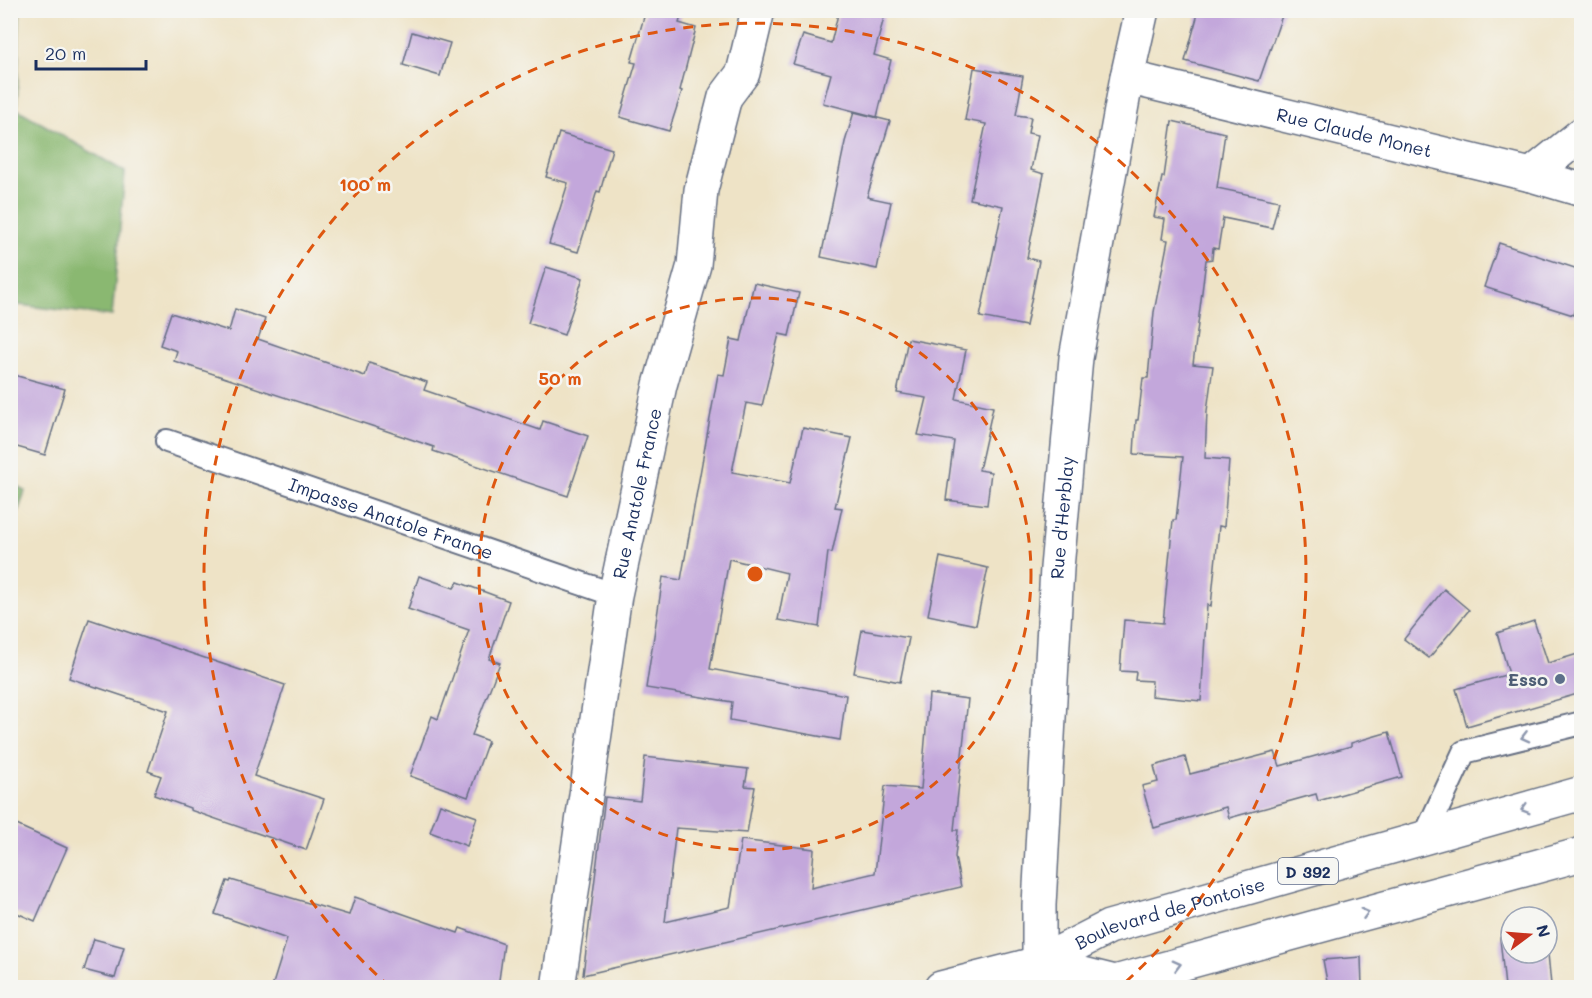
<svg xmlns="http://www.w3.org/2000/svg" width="1592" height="998" font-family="Mali,sans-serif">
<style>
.forest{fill:#8ab871;stroke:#527468;stroke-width:1.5}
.building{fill:#c3a7db}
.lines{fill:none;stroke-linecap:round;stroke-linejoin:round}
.lane-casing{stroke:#656e82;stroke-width:26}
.street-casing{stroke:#656e82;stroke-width:36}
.secondary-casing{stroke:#656e82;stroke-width:36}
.primary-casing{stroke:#656e82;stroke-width:36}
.lane{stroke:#fff;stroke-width:22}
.street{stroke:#fff;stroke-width:33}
.secondary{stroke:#fff;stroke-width:33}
.primary{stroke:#fff;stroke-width:33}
.oneway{stroke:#8d97ae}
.ring{fill:none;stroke:#de5710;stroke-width:3;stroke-dasharray:10 8}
.service-dot{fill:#5c6f8a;stroke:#f6f6f2;stroke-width:2}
.labels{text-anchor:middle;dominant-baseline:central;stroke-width:5;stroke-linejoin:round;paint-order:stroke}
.shield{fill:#f6f6f2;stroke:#5d6b8a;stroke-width:1.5}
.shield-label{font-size:16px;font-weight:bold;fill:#1b2f5e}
.street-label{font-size:18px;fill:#1b2f5e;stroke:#f6f6f2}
.service-label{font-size:18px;font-weight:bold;fill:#4e5e75;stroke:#f6f6f2;text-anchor:end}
.centre{fill:#de5710;stroke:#f6f6f2;stroke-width:3}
.ring-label{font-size:18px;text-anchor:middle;font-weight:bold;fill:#de5710;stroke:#f6f6f2;stroke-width:5;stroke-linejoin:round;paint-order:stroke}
</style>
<rect width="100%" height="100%" fill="#f6f6f2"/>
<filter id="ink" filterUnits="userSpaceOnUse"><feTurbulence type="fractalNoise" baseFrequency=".0167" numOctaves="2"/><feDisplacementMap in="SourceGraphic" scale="12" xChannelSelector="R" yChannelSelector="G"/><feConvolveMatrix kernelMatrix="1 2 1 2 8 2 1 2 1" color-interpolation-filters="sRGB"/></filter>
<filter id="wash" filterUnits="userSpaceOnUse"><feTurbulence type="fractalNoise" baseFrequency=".008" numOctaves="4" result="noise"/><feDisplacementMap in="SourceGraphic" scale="24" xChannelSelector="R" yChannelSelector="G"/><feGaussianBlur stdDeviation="1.35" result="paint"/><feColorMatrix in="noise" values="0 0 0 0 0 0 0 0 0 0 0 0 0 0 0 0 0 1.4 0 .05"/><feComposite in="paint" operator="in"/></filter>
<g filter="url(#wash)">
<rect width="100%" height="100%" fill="#eee3c6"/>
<g class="forest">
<path d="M20 11 17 109 125 172 112 316 11 304 10 11Z"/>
<path d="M11 482 25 491 11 533Z"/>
</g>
<g id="blocks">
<g class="building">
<path d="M646 10H683L679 23 696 28 680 90 682 91 669 131 620 117 636 63 631 62Z"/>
<path d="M839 10H886L874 55 891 60 877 117 823 103 831 74 793 64 803 35 831 43Z"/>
<path d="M1199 10H1284L1259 81 1185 61Z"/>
<path d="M412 32 450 43 440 76 403 65Z"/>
<path d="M974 68 1023 76 1016 115 1031 117 1028 133 1038 135 1031 170 1044 174 1027 258 1039 261 1026 326 980 317 1003 206 970 199 986 124 965 120Z"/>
<path d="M854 112 890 121 867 197 891 202 877 269 821 257 845 142Z"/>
<path d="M1172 121 1225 133 1217 188 1279 201 1272 228 1223 218 1218 249 1213 248 1212 259 1206 260 1193 364 1213 366 1207 411 1205 458 1229 460 1224 527 1219 526 1211 606 1207 605 1201 701 1151 696 1152 681 1135 680 1136 672 1120 671 1124 620 1163 623 1173 520H1176L1183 457 1134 454 1136 420H1138L1143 378H1148L1154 312 1168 240 1162 239 1165 219 1154 217 1162 177H1164Z"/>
<path d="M559 133 612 149 600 192 597 191 578 252 549 244 568 183 546 177Z"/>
<path d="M1499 243 1581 270V286L1573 315 1484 287Z"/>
<path d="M546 267 583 278 564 335 528 323Z"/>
<path d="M754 283 799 293 789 336 779 334 762 406 746 403 732 472 790 483 803 428 852 438 835 507 842 508 832 553 828 552 819 627 778 620 787 573 729 559 710 669 846 695 840 740 730 720 732 702 646 688 663 577 681 580 718 374 724 375 731 339 741 341Z"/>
<path d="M235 309 265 319 258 339 365 376 369 363 427 382 424 390 540 430 543 421 588 436 568 496 433 451 434 447 381 429 174 361 177 351 160 345 171 313 229 331Z"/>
<path d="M908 339 966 350 956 399 993 407 979 470 991 472 987 505 946 500 954 441 918 435 927 398 897 393Z"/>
<path d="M10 374 65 389 45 455 10 445Z"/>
<path d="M940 557 988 568 976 625 928 615Z"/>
<path d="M419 576 454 588 458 582 509 601 489 659 500 663 472 735 488 741 468 797 410 776 432 716 438 719 469 630 408 609Z"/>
<path d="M1444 589 1469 610 1429 658 1404 639Z"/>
<path d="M89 619 285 685 254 776 324 799 306 850 190 810V808L154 795 161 776 148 771 168 711 69 678Z"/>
<path d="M1534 621 1548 663 1581 653V693L1467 726 1456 689 1509 674 1497 633Z"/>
<path d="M862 630 909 638 900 682 854 673Z"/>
<path d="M929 694 968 699 954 830H958L955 857 961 887 583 975 605 797 640 801 645 757 748 769 745 786 755 787 747 833 676 828 665 922 730 907 741 840 814 849 811 888 875 873 885 786 921 789Z"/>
<path d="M1389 732 1402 777 1318 801 1316 794 1229 818 1226 807 1154 828 1142 786 1158 782 1154 766 1185 757 1190 774 1275 752 1280 766 1351 746V743Z"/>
<path d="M440 804 477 817 467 846 430 832Z"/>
<path d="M10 822 67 848 35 921 10 910Z"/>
<path d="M231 880 349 915 355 897 458 933 460 928 504 944 498 987H272L287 939 215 914 227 881 230 882Z"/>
<path d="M1511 937V953H1547V943L1551 985 1505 987 1500 938Z"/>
<path d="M94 939 124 947 115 978 84 970Z"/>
<path d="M1361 957 1362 987H1328L1323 960Z"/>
</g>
</g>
</g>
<g filter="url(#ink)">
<use href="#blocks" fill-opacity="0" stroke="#656e82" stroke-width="1.5"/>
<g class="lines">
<defs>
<g id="lane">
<path id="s1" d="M167 441 615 595"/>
<path d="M1424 838 1464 752 1582 723"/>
</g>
<g id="street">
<path id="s2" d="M1127 77 1531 175 1582 190"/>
<path d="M1531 175 1582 134"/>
<path d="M1039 963 1040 988"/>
<path id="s3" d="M558 988 615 595 660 385 694 265 701 190 725 97 743 73 758 10"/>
</g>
<g id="secondary">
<path id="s4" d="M1039 963V905L1057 568 1076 358 1127 77 1142 10"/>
</g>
<g id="primary">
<path d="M1039 963 1115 982 1582 854"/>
<path id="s5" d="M941 988 1039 963 1109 927 1582 793"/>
</g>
</defs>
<use href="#lane" class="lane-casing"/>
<use href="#street" class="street-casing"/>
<use href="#secondary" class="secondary-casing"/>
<use href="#primary" class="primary-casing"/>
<use href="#lane" class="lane"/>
<use href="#street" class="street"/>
<use href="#secondary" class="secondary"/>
<use href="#primary" class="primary"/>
</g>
<defs><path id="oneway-chevron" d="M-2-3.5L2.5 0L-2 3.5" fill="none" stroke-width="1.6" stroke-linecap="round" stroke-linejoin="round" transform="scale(1.5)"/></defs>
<g class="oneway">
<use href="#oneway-chevron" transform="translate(1525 737) rotate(166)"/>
<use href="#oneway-chevron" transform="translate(1525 809) rotate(164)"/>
<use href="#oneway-chevron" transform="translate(1365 913) rotate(-15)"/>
<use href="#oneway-chevron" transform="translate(1177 965) rotate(-15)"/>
</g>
</g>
<g class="ring">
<circle cx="755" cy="574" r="276"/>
<path d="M390 987A551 551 0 1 1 1120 987"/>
</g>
<circle class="service-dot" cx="1560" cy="679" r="6"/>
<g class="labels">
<rect class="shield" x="1278" y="858" width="60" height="26" rx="4.5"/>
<g class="shield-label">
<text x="1308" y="871">D 392</text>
</g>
<g class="street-label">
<text stroke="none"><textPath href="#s2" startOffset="234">Rue Claude Monet</textPath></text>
<text stroke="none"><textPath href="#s3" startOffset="501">Rue Anatole France</textPath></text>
<text stroke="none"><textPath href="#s1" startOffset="237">Impasse Anatole France</textPath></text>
<text stroke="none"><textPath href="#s4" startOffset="446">Rue d'Herblay</textPath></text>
<text stroke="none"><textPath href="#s5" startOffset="242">Boulevard de Pontoise</textPath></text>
</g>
<g class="service-label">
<text x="1548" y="679">Esso</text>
</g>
</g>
<circle cx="755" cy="574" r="9" class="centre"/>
<g class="ring-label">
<text x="365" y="191">100 m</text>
<text x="560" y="385">50 m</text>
</g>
<rect width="1592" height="998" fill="none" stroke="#f6f6f2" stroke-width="36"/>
<g transform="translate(1529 935) rotate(74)"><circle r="28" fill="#f6f6f2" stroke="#9ea6b7" stroke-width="1.5"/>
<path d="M0-4.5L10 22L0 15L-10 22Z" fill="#c8321e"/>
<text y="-9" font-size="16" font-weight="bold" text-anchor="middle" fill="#1b2f5e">N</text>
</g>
<path d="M36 60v9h110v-9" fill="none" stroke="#1b2f5e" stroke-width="3"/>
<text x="45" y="60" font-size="18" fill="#1b2f5e" stroke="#f6f6f2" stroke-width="4.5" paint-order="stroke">20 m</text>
</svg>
